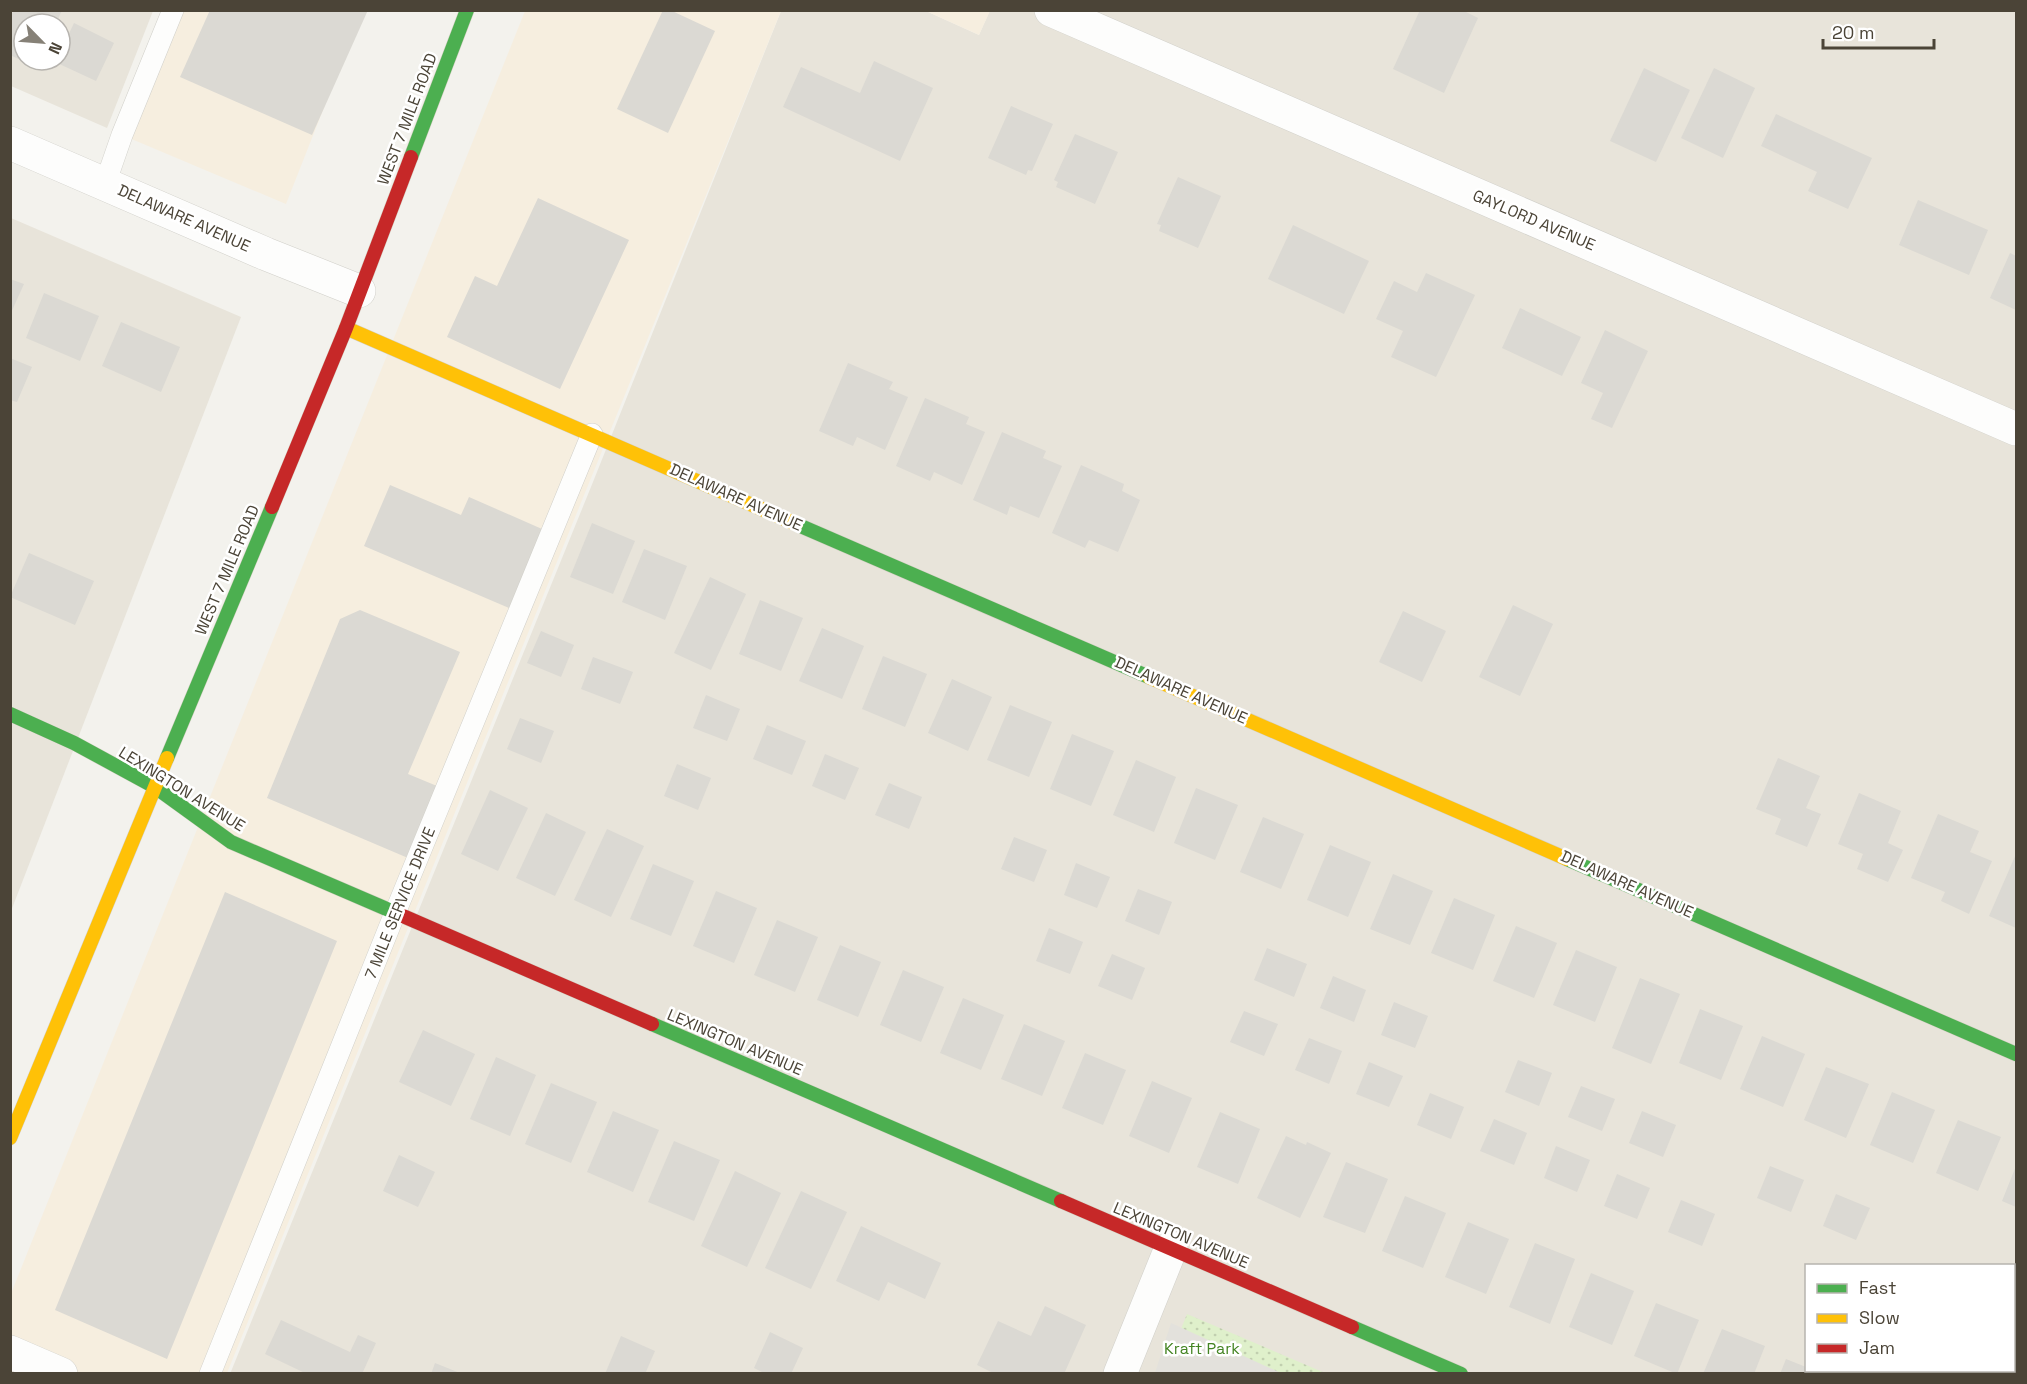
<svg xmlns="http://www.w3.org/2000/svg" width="2027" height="1384" font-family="'Space Grotesk',sans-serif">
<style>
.residential{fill:#e8e4da;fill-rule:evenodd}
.commercial{fill:#f6eedf}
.grass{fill:url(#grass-dots)}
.parking{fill:#e3e1dc}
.building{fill:#dbd9d3}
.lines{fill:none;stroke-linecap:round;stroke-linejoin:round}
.lane-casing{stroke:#d1d0ca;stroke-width:22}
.street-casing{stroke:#d1d0ca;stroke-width:34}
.fast-casing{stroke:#d4d0c3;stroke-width:15}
.slow-casing{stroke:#d4d0c3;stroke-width:15}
.jam-casing{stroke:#d4d0c3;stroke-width:15}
.lane{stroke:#fdfdfc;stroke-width:21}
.street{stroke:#fdfdfc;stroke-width:33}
.fast{stroke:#4caf50;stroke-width:14}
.slow{stroke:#ffc107;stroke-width:14}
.jam{stroke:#c62828;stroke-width:14}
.labels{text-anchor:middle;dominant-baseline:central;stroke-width:5;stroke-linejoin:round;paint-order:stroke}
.street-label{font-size:16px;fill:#4b4437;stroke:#fff}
.park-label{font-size:16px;fill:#448423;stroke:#fff}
</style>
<defs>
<pattern id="grass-dots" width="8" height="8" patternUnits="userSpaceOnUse" patternTransform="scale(1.5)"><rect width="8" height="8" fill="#dff0cb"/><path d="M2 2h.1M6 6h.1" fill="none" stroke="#c1cfaf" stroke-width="1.8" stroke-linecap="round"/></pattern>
</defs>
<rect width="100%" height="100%" fill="#f3f2ed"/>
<g class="residential">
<path d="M990 10 2016 11V1373L230 1374 593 482 781 11H926L979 35ZM1806 1266H2014V1370H1806Z"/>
<path d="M11 11H153L107 128 11 86ZM24 24H60V60H24Z"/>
<path d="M11 218 241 317 11 911Z"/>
</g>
<g class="commercial">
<path d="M171 11H362L286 204 122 135Z"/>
<path d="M525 11H781L227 1373H11L10 1296Z"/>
<path d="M926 11H990L979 35Z"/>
</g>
<path class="grass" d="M1187 1314 1325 1373 1163 1374Z"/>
<path class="parking" d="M1171 1323 1281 1373H1155Z"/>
<g class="building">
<path d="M14 10H62L56 24H24V60H39L36 67 10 55V17Z"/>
<path d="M210 10H368L312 135 180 77Z"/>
<path d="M663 10H670L715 31 668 133 617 109Z"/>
<path d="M1420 10H1462L1478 18 1444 93 1393 69Z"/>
<path d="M74 23 114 43 96 81 55 62 57 60H60V53Z"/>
<path d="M874 61 933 88 900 161 783 107 801 67 860 93Z"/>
<path d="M1644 68 1690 90 1656 162 1610 141Z"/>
<path d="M1714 68 1755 88 1723 158 1681 138Z"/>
<path d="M1011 106 1053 124 1032 171 1028 170 1026 175 988 158Z"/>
<path d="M1776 114 1872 158 1848 209 1808 191 1817 172 1761 146Z"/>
<path d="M1075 134 1118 152 1095 204 1056 187 1058 182 1054 180Z"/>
<path d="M1178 177 1221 196 1198 248 1159 231 1161 225 1157 224Z"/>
<path d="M538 198 629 240 560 389 447 337 475 276 497 286Z"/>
<path d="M1918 200 1988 230 1969 275 1899 245Z"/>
<path d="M1293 225 1369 261 1344 314 1268 279Z"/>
<path d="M2010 253 2016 256V310L1990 298Z"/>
<path d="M1426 273 1475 295 1436 377 1391 357 1403 331 1376 319 1394 281 1417 292Z"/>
<path d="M10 279 24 284 10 315Z"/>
<path d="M44 293 99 316 80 361 26 338Z"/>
<path d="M1520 308 1581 337 1562 376 1502 348Z"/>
<path d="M121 322 180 347 161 392 102 366Z"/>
<path d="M1605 330 1648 351 1612 428 1591 419 1603 393 1581 383Z"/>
<path d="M10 358 32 367 17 402 10 400Z"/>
<path d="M848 363 893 382 889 389 908 397 885 450 857 437 853 446 819 431Z"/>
<path d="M925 398 969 417 966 424 985 432 962 485 934 472 930 481 896 466Z"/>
<path d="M1002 432 1046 451 1043 458 1062 466 1039 518 1010 506 1007 515 973 500Z"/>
<path d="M1081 465 1124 484 1122 491 1140 500 1118 552 1089 540 1085 548 1052 533Z"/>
<path d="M390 485 461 515 469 497 542 529 509 608 364 546Z"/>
<path d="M592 523 635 541 613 594 570 577Z"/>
<path d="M644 549 687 566 665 620 622 602Z"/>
<path d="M29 553 94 581 75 625 10 597Z"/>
<path d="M710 577 746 594 711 670 674 653Z"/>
<path d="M760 600 803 618 781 671 739 654Z"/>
<path d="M1513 605 1553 624 1520 696 1479 677Z"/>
<path d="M360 610 460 652 408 774 437 786 408 858 267 798 340 619Z"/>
<path d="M1403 611 1446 631 1422 682 1379 662Z"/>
<path d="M822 628 864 646 842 699 799 681Z"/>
<path d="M541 631 574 645 561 677 527 663Z"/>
<path d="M883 656 927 674 905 727 862 709Z"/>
<path d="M593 657 633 672 620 704 581 689Z"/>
<path d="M952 679 992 697 968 751 928 733Z"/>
<path d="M706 695 740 709 727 741 693 728Z"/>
<path d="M1010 705 1052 722 1029 777 987 760Z"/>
<path d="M520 718 554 731 541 763 507 749Z"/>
<path d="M767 725 806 741 792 775 753 759Z"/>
<path d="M1072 734 1114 751 1091 806 1050 789Z"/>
<path d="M825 754 859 768 845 800 812 786Z"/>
<path d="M1778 758 1820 776 1806 808 1821 814 1807 847 1775 834 1781 819 1756 809Z"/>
<path d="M1136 760 1176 777 1154 832 1113 815Z"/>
<path d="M677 764 711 778 698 810 664 796Z"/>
<path d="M889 783 922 797 909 829 875 815Z"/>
<path d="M1196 788 1238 805 1215 860 1174 843Z"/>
<path d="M490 790 528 808 498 871 461 854Z"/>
<path d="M1859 793 1901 811 1888 843 1903 850 1888 882 1857 869 1863 854 1838 844Z"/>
<path d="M546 813 586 832 555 896 516 878Z"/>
<path d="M1938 814 1979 831 1970 852 1992 861 1969 914 1941 901 1945 892 1911 878Z"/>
<path d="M1263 817 1304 834 1281 889 1240 872Z"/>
<path d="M607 829 644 846 611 917 574 900Z"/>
<path d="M1014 837 1047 850 1034 882 1001 869Z"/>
<path d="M1330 845 1371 862 1348 917 1307 900Z"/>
<path d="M2016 854V928L1989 916Z"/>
<path d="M1076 863 1110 877 1097 908 1064 895Z"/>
<path d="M653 864 694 881 671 936 630 919Z"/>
<path d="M1393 874 1433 891 1410 945 1370 929Z"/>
<path d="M1138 889 1172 902 1159 935 1125 921Z"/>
<path d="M716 891 757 908 734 963 693 946Z"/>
<path d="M225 892 337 941 167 1359 55 1310Z"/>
<path d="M1454 898 1495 915 1473 970 1431 953Z"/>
<path d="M777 920 818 937 795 992 754 975Z"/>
<path d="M1516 926 1557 943 1534 998 1493 981Z"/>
<path d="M1049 928 1083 942 1070 974 1036 961Z"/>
<path d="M840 945 881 962 858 1017 817 1000Z"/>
<path d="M1267 948 1307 964 1294 997 1254 980Z"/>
<path d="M1576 950 1617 967 1595 1022 1553 1005Z"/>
<path d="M1112 954 1145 968 1132 1000 1098 986Z"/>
<path d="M903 970 944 987 921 1042 880 1025Z"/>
<path d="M1333 976 1366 990 1354 1022 1320 1008Z"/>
<path d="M1640 978 1680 994 1651 1064 1612 1048Z"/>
<path d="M963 998 1004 1015 981 1070 940 1053Z"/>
<path d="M1394 1002 1428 1016 1415 1048 1381 1035Z"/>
<path d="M1700 1009 1743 1026 1721 1080 1679 1063Z"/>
<path d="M1244 1011 1278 1024 1264 1056 1230 1042Z"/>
<path d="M1024 1024 1065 1041 1042 1096 1001 1079Z"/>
<path d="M423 1030 475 1054 451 1106 399 1082Z"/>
<path d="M1762 1036 1805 1054 1783 1107 1740 1089Z"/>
<path d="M1309 1038 1342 1051 1329 1084 1295 1070Z"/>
<path d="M1085 1053 1126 1070 1103 1125 1062 1108Z"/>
<path d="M496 1057 536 1075 510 1136 470 1119Z"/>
<path d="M1518 1060 1552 1073 1539 1106 1505 1092Z"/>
<path d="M1369 1062 1403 1076 1389 1107 1356 1094Z"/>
<path d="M1826 1067 1869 1084 1846 1138 1804 1120Z"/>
<path d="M1152 1081 1192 1098 1169 1153 1129 1136Z"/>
<path d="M551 1083 597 1102 571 1163 525 1144Z"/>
<path d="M1581 1086 1615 1099 1602 1131 1568 1117Z"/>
<path d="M1892 1092 1935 1110 1913 1163 1870 1145Z"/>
<path d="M1430 1093 1464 1107 1451 1139 1417 1125Z"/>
<path d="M613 1111 659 1130 633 1192 587 1172Z"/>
<path d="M1642 1111 1676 1125 1663 1157 1629 1143Z"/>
<path d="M1220 1112 1260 1129 1238 1184 1197 1167Z"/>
<path d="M1494 1119 1527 1133 1514 1165 1480 1151Z"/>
<path d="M1958 1120 2001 1137 1978 1191 1936 1173Z"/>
<path d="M1286 1136 1306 1145 1307 1142 1331 1153 1300 1218 1257 1198Z"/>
<path d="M674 1141 720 1160 694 1221 648 1202Z"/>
<path d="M1556 1146 1590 1160 1577 1192 1544 1178Z"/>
<path d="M399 1155 435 1172 418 1207 383 1191Z"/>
<path d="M1346 1162 1388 1179 1365 1233 1323 1217Z"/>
<path d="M1770 1166 1804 1180 1791 1212 1757 1198Z"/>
<path d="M2016 1166V1207L2002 1201Z"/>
<path d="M735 1171 781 1193 747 1267 701 1246Z"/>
<path d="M1617 1174 1650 1188 1637 1219 1604 1206Z"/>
<path d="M801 1191 847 1212 811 1289 765 1268Z"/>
<path d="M1836 1194 1870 1208 1856 1240 1823 1226Z"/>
<path d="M1405 1196 1446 1213 1423 1268 1382 1251Z"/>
<path d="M1681 1200 1715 1214 1702 1246 1668 1232Z"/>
<path d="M1468 1222 1509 1239 1486 1294 1445 1277Z"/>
<path d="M861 1226 941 1263 925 1299 888 1282 879 1301 836 1281Z"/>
<path d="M1535 1243 1575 1259 1550 1324 1509 1307Z"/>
<path d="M1591 1273 1634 1291 1612 1345 1569 1327Z"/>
<path d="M1656 1303 1699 1320 1677 1374 1634 1356Z"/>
<path d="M1045 1306 1086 1325 1064 1374H995L977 1365 998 1321 1031 1336Z"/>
<path d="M281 1320 350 1352 358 1335 376 1343 362 1374H307L265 1354Z"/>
<path d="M1722 1329 1765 1346 1754 1374H1703Z"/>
<path d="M770 1332 803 1348 791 1374H766L754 1368Z"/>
<path d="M621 1336 655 1351 645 1374H605Z"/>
<path d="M1786 1359 1806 1367V1370H1815L1822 1374H1780Z"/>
<path d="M435 1363 460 1373V1374H431Z"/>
</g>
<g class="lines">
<defs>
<g id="lane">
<path d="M105 184 122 135 173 10"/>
<path d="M210 1374 395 913 592 434"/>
</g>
<g id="street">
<path d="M1051 10 2016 429"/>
<path d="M10 143 266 254 359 291"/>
<path d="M10 1352 61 1374"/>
<path d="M1120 1374 1171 1248"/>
</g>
<g id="fast">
<path d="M411 157 467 10"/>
<path d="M796 524 1149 677"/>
<path d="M10 714 74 743 155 787 231 842 396 913"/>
<path d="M167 758 272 507"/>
<path d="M1567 859 2016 1054"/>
<path d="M652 1024 1061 1201"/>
<path d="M1352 1327 1461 1374"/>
</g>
<g id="slow">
<path d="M346 328 796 524"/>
<path d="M1149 677 1567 859"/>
<path d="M10 1138 167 758"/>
</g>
<g id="jam">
<path d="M272 507 346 328 411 157"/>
<path d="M396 913 652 1024"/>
<path d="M1061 1201 1352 1327"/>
</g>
</defs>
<use href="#lane" class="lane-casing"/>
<use href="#street" class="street-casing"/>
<use href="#fast" class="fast-casing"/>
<use href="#slow" class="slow-casing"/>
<use href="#jam" class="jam-casing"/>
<use href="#lane" class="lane"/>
<use href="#street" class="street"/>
<use href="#fast" class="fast"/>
<use href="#slow" class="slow"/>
<use href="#jam" class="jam"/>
</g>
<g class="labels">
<g class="street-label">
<text transform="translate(407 119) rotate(-69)">WEST 7 MILE ROAD</text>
<text transform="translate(184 218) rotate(24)">DELAWARE AVENUE</text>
<text transform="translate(1534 220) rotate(23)">GAYLORD AVENUE</text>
<text transform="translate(736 497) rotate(24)">DELAWARE AVENUE</text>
<text transform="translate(227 570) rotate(-67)">WEST 7 MILE ROAD</text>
<text transform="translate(1181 690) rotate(24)">DELAWARE AVENUE</text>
<text transform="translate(182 789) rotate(32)">LEXINGTON AVENUE</text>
<text transform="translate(1627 884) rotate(24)">DELAWARE AVENUE</text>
<text transform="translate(400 903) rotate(-68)">7 MILE SERVICE DRIVE</text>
<text transform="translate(735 1042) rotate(23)">LEXINGTON AVENUE</text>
<text transform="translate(1181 1235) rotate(23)">LEXINGTON AVENUE</text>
</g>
<g class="park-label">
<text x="1202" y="1348">Kraft Park</text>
</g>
</g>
<rect width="2027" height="1384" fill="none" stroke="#4b4437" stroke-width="24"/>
<rect x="1805" y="1264" width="210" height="108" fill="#ffffff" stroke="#b7b4af" stroke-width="1.5"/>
<rect x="1817" y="1284" width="30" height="9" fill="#4caf50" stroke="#b7b4af" stroke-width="1.5"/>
<text x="1859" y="1294" font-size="18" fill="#4b4437">Fast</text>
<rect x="1817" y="1314" width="30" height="9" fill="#ffc107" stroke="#b7b4af" stroke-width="1.5"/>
<text x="1859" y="1324" font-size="18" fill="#4b4437">Slow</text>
<rect x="1817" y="1344" width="30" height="9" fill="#c62828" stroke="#b7b4af" stroke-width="1.5"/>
<text x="1859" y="1354" font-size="18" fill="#4b4437">Jam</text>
<g transform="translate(42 42) rotate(115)"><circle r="28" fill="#ffffff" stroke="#b7b4af" stroke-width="1.5"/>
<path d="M0-4.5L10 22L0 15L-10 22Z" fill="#868177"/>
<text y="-9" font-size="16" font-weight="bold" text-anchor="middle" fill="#4b4437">N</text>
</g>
<path d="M1823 39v9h111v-9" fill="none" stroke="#4b4437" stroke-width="3"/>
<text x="1832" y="39" font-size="18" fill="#4b4437" stroke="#ffffff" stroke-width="4.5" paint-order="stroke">20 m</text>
</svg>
